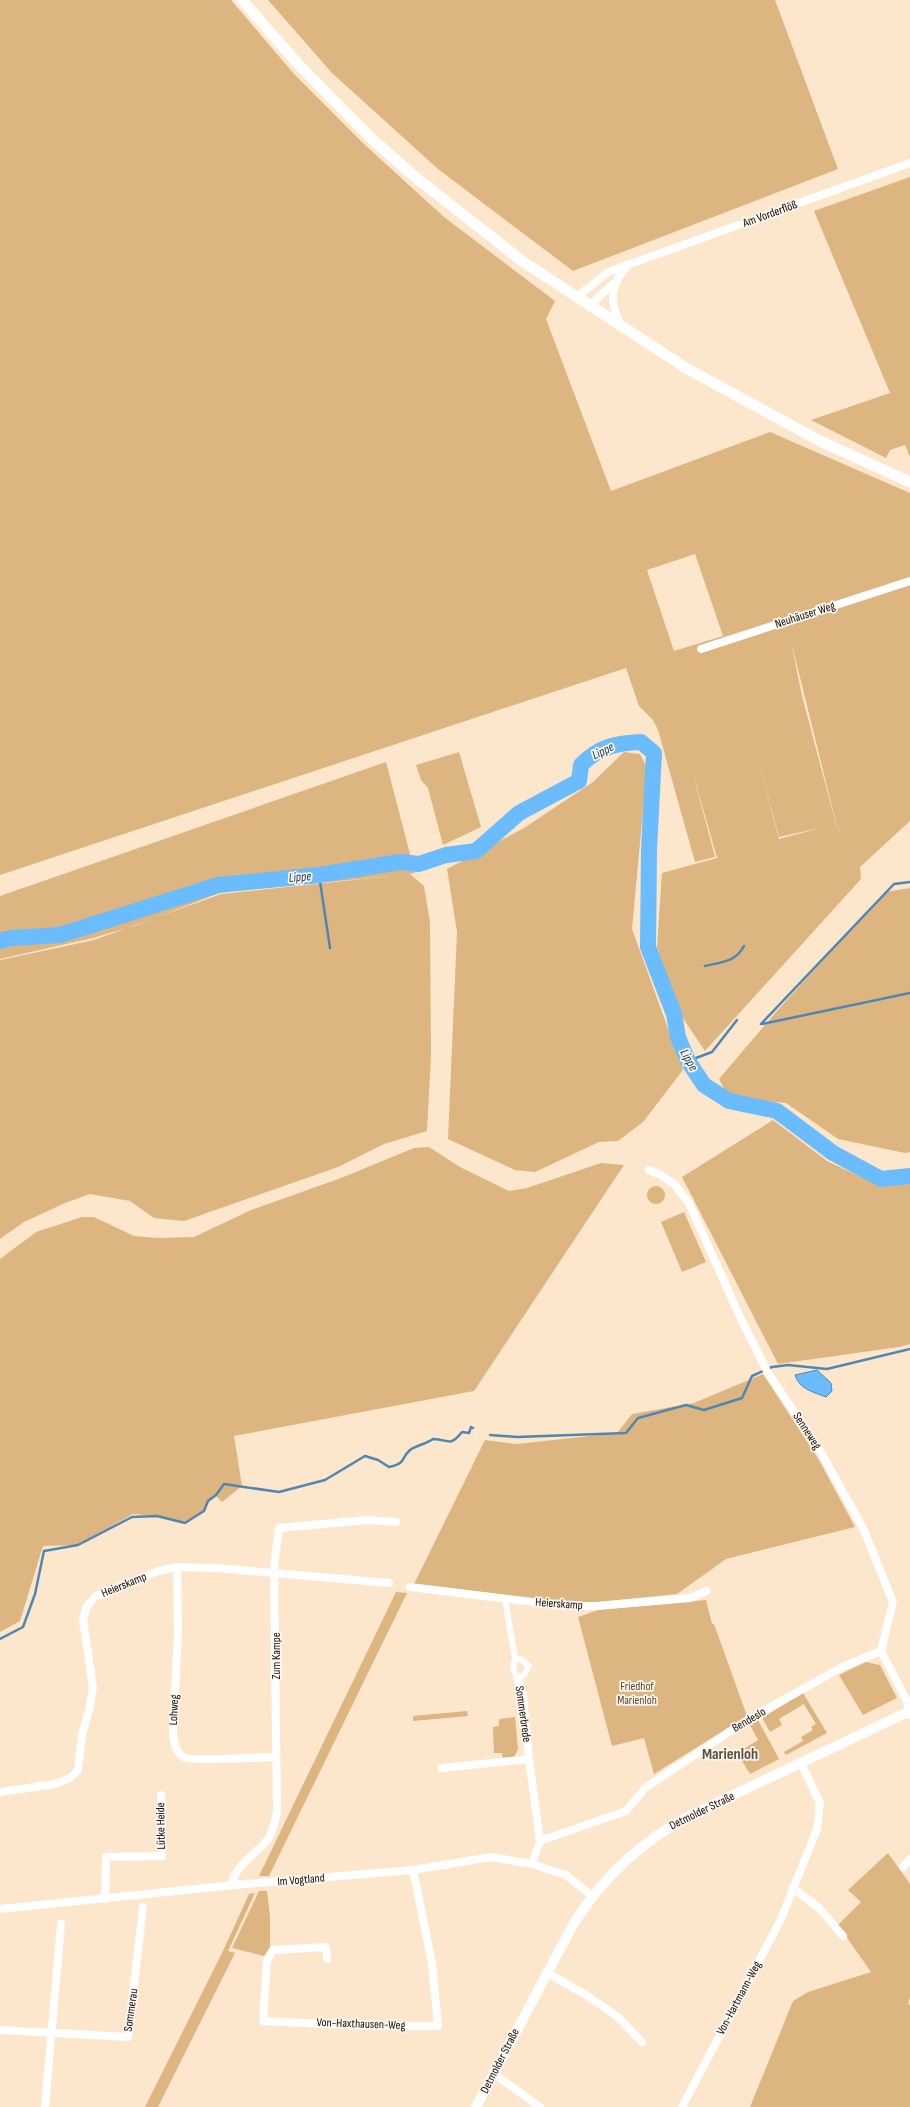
<svg xmlns="http://www.w3.org/2000/svg" width="910" height="2107" font-family="'Sofia Sans Condensed',sans-serif">
<style>
.green{fill:#ddb581;fill-rule:evenodd}
.water{fill:#6abcfc;stroke:#5087b2}
.lines{fill:none;stroke-linecap:round;stroke-linejoin:round}
.stream{stroke:#5087b2;stroke-width:2.5}
.river{stroke:#6abcfc;stroke-width:16}
.pedestrian{stroke:#fff;stroke-width:6}
.minor{stroke:#fff;stroke-width:8}
.tertiary{stroke:#fff;stroke-width:10}
.secondary{stroke:#fff;stroke-width:11}
.labels{text-anchor:middle;dominant-baseline:central;stroke-width:3.5;stroke-linejoin:round;paint-order:stroke}
.street-label{font-size:12px;fill:#130c04;stroke:#fcf7f2}
.park-label{font-size:12px;fill:#5e4522;stroke:#fcf7f2}
.water-label{font-size:13px;font-style:italic;fill:#173953;stroke:#fcf7f2}
.district-label{font-size:16px;font-weight:bold;fill:#604e37;stroke:#fcf7f2}
</style>
<rect width="100%" height="100%" fill="#fde7cc"/>
<g class="green">
<path d="M0 0H231L294 74 365 145 444 217 555 301 546 319 611 491 770 432 910 493V821L860 867 861 879 705 1051 678 1011 657 947 662 873 717 858 692 770 715 857 695 862 658 730 653 720 639 706 626 668 0 875ZM695 554 723 636 674 651 647 570ZM791 641 836 823 843 836 836 824 802 696ZM754 745 779 837 820 828 779 839Z"/>
<path d="M268 0H775L838 169 573 271 438 169 332 73Z"/>
<path d="M910 177V457L905 445 890 450 886 458 811 420 890 393 814 211Z"/>
<path d="M459 752 481 827 443 845 428 788 421 780 416 765Z"/>
<path d="M624 752 640 754 647 768 632 929 683 1070 643 1122 618 1141 599 1142 535 1172 515 1170 448 1139 457 932 447 869 524 828 593 782Z"/>
<path d="M386 762 415 873 410 874 424 886 430 923 431 1056 427 1131 384 1144 338 1167 184 1221 154 1218 130 1201 90 1194 65 1203 24 1222 0 1239V960L94 940 221 894 391 876 222 892 134 926 93 938 0 959V896Z"/>
<path d="M910 888V1152L905 1153 838 1139 786 1103 729 1098 719 1079 776 1012 885 892Z"/>
<path d="M773 1120 827 1161 876 1184 910 1182V1344L899 1347 778 1364 682 1177Z"/>
<path d="M429 1147 460 1167 509 1191 527 1188 601 1163 624 1165 474 1391 234 1436 242 1486 222 1502 216 1496 208 1501 204 1511 185 1523 158 1516 133 1514 77 1545 43 1546 20 1621 0 1632V1259L36 1232 82 1217H94L134 1236 158 1238 194 1237 251 1210 341 1178 414 1148Z"/>
<circle cx="656" cy="1195" r="9"/>
<path d="M684 1212 706 1262 682 1272 661 1222Z"/>
<path d="M763 1374 819 1460 855 1527 726 1559 677 1594 598 1602H565L414 1584 485 1440 517 1444 617 1433 632 1414 694 1403Z"/>
<path d="M396 1592 407 1593 269 1876H259Z"/>
<path d="M706 1600 712 1624H714L747 1716 654 1774 644 1738 612 1746 578 1617 598 1610Z"/>
<path d="M866 1662 880 1665 897 1698 863 1715 839 1675Z"/>
<path d="M803 1693 827 1733 786 1755 784 1752 803 1741 801 1737 813 1730 811 1727 816 1724 804 1704 779 1719 782 1725 770 1732 762 1718Z"/>
<path d="M467 1711 468 1716 413 1721V1716Z"/>
<path d="M515 1717 518 1749 514 1757 503 1759 502 1753H494L493 1727 499 1726V1719Z"/>
<path d="M758 1720 779 1759 750 1774 737 1753 758 1740 750 1725Z"/>
<path d="M888 1853 910 1884V1997L908 2004 910 2005V2107H750L793 2001 808 1992 871 1972 838 1925 861 1902 848 1890Z"/>
<path d="M259 1891H267L270 1917V1947L264 1956 232 1948Z"/>
<path d="M255 1893 228 1951 235 1953 158 2107H145L223 1951 249 1894Z"/>
</g>
<path class="water" d="M817 1370 831 1383 832 1391 826 1397C813 1392 799 1389 795 1375Z"/>
<g class="lines">
<g class="stream">
<path d="M319 875 330 948"/>
<path d="M705 966C721 962 736 962 744 946"/>
<path d="M761 1024 894 884 910 882"/>
<path d="M762 1024 910 993"/>
<path d="M688 1061 712 1052 737 1020"/>
<path d="M490 1435 517 1437 626 1433 638 1418 686 1405 704 1410 742 1398 752 1376 772 1367 788 1365 827 1369 910 1349"/>
<path d="M0 1639 23 1627 35 1594 44 1551 78 1545 132 1517 157 1516 185 1523 204 1511 208 1501 216 1495 224 1484 279 1492 325 1480 365 1456 378 1460 389 1467C407 1463 400 1459 410 1450 417 1445 426 1444 433 1439 449 1439 449 1448 462 1432L469 1433 471 1427 473 1428"/>
</g>
<path class="river" d="M0 941 11 938 60 935 218 885 319 875 400 862 419 864 446 855 476 851 519 813 579 781 581 765C599 747 615 743 641 742L654 753 649 850 648 947 674 1014 678 1037 688 1061 704 1085 729 1101 777 1111 833 1153 881 1179 910 1176"/>
<path class="pedestrian" d="M505 1600 515 1658 513 1668 517 1678 524 1675 529 1666 522 1660 515 1658"/>
<g class="minor">
<path d="M577 297 607 273 619 268 910 163"/>
<path d="M590 305 614 283"/>
<path d="M621 326C609 300 609 285 629 264"/>
<path d="M701 649 910 581"/>
<path d="M649 1170 661 1175 674 1184 689 1203 740 1317 768 1373 819 1449 863 1528 893 1602 881 1651 906 1699 910 1715"/>
<path d="M177 1567 178 1632 173 1734C174 1744 176 1753 185 1758 191 1761 263 1757 275 1757"/>
<path d="M410 1587 565 1606H597L690 1598 707 1591"/>
<path d="M517 1678 523 1695 529 1759 540 1841 532 1864"/>
<path d="M442 1768 529 1759"/>
<path d="M0 1792 55 1784 70 1778 78 1770 82 1735 89 1710 93 1688 83 1619 87 1606 96 1596 158 1571 177 1567 217 1568 389 1583"/>
<path d="M540 1841 626 1811 645 1788 744 1722 842 1667 881 1651"/>
<path d="M903 1867 910 1859"/>
<path d="M232 1885C234 1865 257 1854 268 1839 273 1831 275 1821 277 1812L274 1567 279 1528 367 1520 396 1522"/>
<path d="M793 1888 819 1908 843 1936"/>
<path d="M105 1899 106 1857 162 1856 161 1795"/>
<path d="M0 1909 234 1885 413 1870 491 1857 532 1864 566 1875 592 1896"/>
<path d="M327 1959 326 1947 273 1950 267 1961 263 2021 368 2026H438L432 1963 413 1870"/>
<path d="M546 1972 589 1997 618 2017 642 2042"/>
<path d="M0 2030 128 2037 143 1907"/>
<path d="M493 2073 540 2107"/>
<path d="M45 2107 61 1924"/>
<path d="M682 2107 781 1919 817 1829 820 1803 801 1763"/>
</g>
<path class="tertiary" d="M476 2107 574 1923C604 1876 641 1841 691 1815L910 1711"/>
<path class="secondary" d="M242 0 298 64 372 139 414 176 522 261 686 368 820 441 910 482"/>
</g>
<g class="labels">
<g class="street-label">
<text transform="translate(770 214) rotate(-20)">Am Vorderflöß</text>
<text transform="translate(805 615) rotate(-18)">Neuhäuser Weg</text>
<text transform="translate(807 1431) rotate(57)">Senneweg</text>
<text transform="translate(124 1585) rotate(-22)">Heierskamp</text>
<text transform="translate(559 1604) rotate(4)">Heierskamp</text>
<text transform="translate(276 1656) rotate(-90)">Zum Kampe</text>
<text transform="translate(174 1710) rotate(-87)">Lohweg</text>
<text transform="translate(523 1714) rotate(82)">Sommerbrede</text>
<text transform="translate(749 1720) rotate(-30)">Bendeslo</text>
<text transform="translate(702 1811) rotate(-26)">Detmolder Straße</text>
<text transform="translate(161 1826) rotate(-91)">Lütke Heide</text>
<text transform="translate(301 1880) rotate(-5)">Im Vogtland</text>
<text transform="translate(739 1998) rotate(-62)">Von-Hartmann-Weg</text>
<text transform="translate(131 2010) rotate(-82)">Sommerau</text>
<text transform="translate(361 2024) rotate(2)">Von-Haxthausen-Weg</text>
<text transform="translate(500 2061) rotate(-63)">Detmolder Straße</text>
</g>
<g class="park-label">
<text x="637" y="1686">Friedhof<tspan x="637" dy="14">Marienloh</tspan></text>
</g>
<g class="water-label">
<text transform="translate(603 751) rotate(-26)">Lippe</text>
<text transform="translate(300 877) rotate(-5)">Lippe</text>
<text transform="translate(689 1060) rotate(61)">Lippe</text>
</g>
<g class="district-label">
<text x="730" y="1754">Marienloh</text>
</g>
</g>
</svg>
